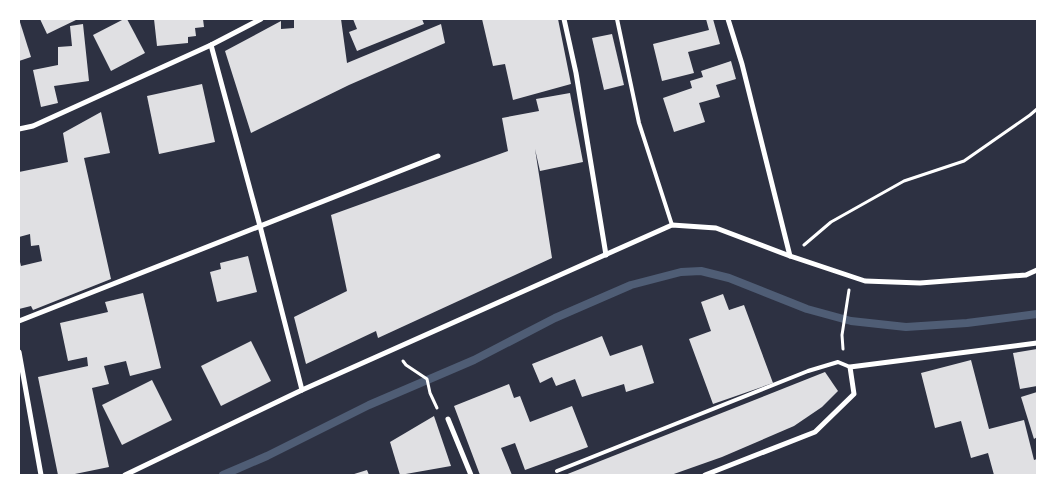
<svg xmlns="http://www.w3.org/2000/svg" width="1056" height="494" font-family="Inter,sans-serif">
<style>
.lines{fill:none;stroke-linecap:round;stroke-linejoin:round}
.stream{stroke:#4f5d75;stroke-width:8}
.building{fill:#e0e0e3}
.path{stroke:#fff;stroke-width:3}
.service{stroke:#fff;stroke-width:4}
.minor{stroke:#fff;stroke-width:5}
</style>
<rect width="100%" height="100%" fill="#2d3142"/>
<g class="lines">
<path class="stream" d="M223 475 267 456 369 405 474 360 555 318 631 285 681 272 701 271 729 278 807 309 851 321 906 327 967 323 1037 314"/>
</g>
<g class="building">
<path d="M19 19 31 57 19 61Z"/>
<path d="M40 19H78L47 34Z"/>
<path d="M124 19H127L145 53 111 71 93 35Z"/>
<path d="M154 19H203L204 27 195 28 196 36 188 37V43L157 46Z"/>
<path d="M294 19H341L347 63 441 24 445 43 349 85 251 133 225 51 281 21V29L294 28Z"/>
<path d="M353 19H422L424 24 357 51 349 32 357 29Z"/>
<path d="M482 19H558L571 84 513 100 505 64 493 66Z"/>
<path d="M706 19H713L720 44 688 52 694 73 662 81 653 44 709 30Z"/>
<path d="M83 24 89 81 54 86 58 103 41 107 33 70 58 65V47L72 46 70 26Z"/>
<path d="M612 34 624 85 604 90 592 38Z"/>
<path d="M731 61 736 79 716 85 720 97 699 103 705 122 674 132 663 98 692 88 690 81 703 77 701 71Z"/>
<path d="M202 84 215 142 159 154 147 96Z"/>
<path d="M570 93 583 162 540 171 535 149 552 258 378 338 376 331 306 364 294 317 347 291 331 215 508 151 502 118 539 111 536 99Z"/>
<path d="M101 112 110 153 84 158 111 279 33 310 31 306 19 309V258L21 266 42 261 39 245 31 246 30 234 19 237V172L68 162 63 133Z"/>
<path d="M248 256 257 292 217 302 210 272 221 269 220 263Z"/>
<path d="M143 293 161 368 130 376 126 361 104 366 109 384 92 388 109 467 70 475H58L38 377 88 366 87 357 68 361 60 323 108 312 105 302Z"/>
<path d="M723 294 729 310 744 305 773 383 713 404 689 339 711 331 701 302Z"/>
<path d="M602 336 610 356 642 345 654 383 626 392 624 384 582 397 575 379 556 386 552 377 540 383 532 364Z"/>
<path d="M251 341 271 381 221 406 201 366Z"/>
<path d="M1037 349V386L1020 389 1013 353Z"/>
<path d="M971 360 989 429 1024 420 1034 460 1037 459V475H994L988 453 971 458 961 421 935 428 921 373Z"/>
<path d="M825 372 838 391 822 407 794 426 722 457 671 475H565Z"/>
<path d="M152 380 172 420 122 445 102 405Z"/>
<path d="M509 384 514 398 520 396 530 422 572 406 588 447 525 470 515 443 501 448 512 475H480L454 406Z"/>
<path d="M1037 392V437L1034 439 1021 397Z"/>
<path d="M434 416 451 466 400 475 390 442Z"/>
<path d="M367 470 369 475H351Z"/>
</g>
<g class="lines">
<g class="path">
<path d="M804 245 831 222 904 181 964 161 1030 115 1037 109"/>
<path d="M843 349 842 335 849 290"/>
<path d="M403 361 406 365 427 379 430 393 437 408"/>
</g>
<g class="service">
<path d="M617 19 639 123 672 225"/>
<path d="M557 471 808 371 838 362 850 367"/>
</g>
<g class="minor">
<path d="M564 19 576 73 606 255"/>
<path d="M728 19 742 64 790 256"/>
<path d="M211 45 260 226 302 390"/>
<path d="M19 129 33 126 211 45 261 19"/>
<path d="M19 321 438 156"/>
<path d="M19 352 41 475"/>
<path d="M448 419 471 475"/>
<path d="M125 475 302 390 672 225 716 228 790 256 865 281 920 283 1026 275 1037 270"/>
<path d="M705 475 815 432 854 394 850 367 1037 343"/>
</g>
</g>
<rect width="1056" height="494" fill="none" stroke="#ffffff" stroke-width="40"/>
</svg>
